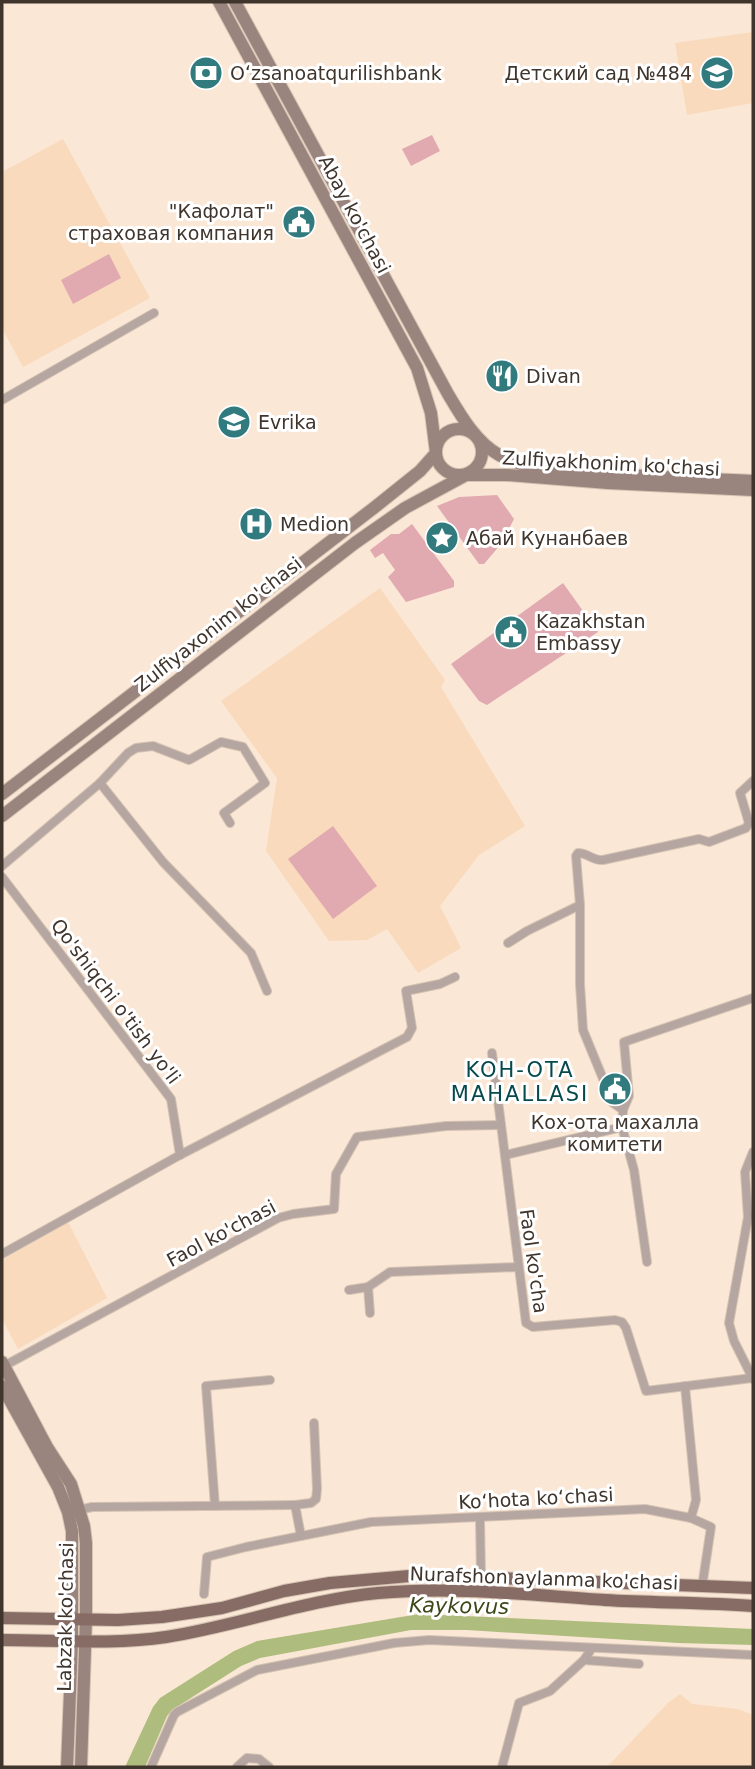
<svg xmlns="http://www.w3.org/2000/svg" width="755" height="1769" font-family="'DejaVu Sans',sans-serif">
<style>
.built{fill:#f9dabd}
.green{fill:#e1a9b0}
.water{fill:#aebc7e}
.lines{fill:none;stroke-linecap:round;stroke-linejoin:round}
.minor-casing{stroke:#d5c3b3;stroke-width:10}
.secondary-casing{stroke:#d5c3b3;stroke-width:14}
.primary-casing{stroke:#d5c3b3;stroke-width:14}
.minor{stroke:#b5a6a1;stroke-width:8}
.secondary{stroke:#9a847e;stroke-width:12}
.primary{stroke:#866c64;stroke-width:12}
.labels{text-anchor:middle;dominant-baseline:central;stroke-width:6;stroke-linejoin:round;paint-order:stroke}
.poi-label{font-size:19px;fill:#3f352c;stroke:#fff;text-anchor:start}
.street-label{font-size:19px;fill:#3f352c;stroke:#fff}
.neighbourhood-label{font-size:21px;letter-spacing:2px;fill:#06494c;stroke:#fff}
.water-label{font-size:21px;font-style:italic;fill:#3e4718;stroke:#fff}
</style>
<rect width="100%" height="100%" fill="#fbe7d5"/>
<g class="built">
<path d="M753 32V103L687 115 675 43Z"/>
<path d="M63 139 150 298 23 367 2 328V172Z"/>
<path d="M380 588 445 680 441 687 525 826 479 855 440 906 461 948 418 973 387 929 367 940 329 941 266 851 277 778 221 701Z"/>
<path d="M68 1222 107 1298 18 1349 2 1319V1260Z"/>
<path d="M680 1694 692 1704 738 1709 753 1715V1767H607L668 1703Z"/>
</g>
<g class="green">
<path d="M432 135 440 151 411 166 402 149Z"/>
<path d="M109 254 121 278 73 304 61 280Z"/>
<path d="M497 495 514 519 501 544 484 564H479L437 506 459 497Z"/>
<path d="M412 524 454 581V587L406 602 388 577 395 570 383 553 375 558 370 550 391 534H399Z"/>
<path d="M563 583 598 632 487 705 479 701 451 664Z"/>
<path d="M333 826 377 886 333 919 288 859Z"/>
</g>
<path class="water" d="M419 1614 753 1629V1645L678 1643 467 1630H411L260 1658 241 1666 172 1710 167 1716 145 1767H125L153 1707 160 1698 234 1651 257 1641Z"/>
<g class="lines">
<defs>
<g id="minor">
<path d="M2 400 154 313"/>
<path d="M100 783 163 862 251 953 267 991"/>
<path d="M2 866 100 783 128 753 136 748 153 746 189 760 221 742 243 747 265 783 224 813 230 823"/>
<path d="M2 877 171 1099 180 1155"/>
<path d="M508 943 527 931 580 905"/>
<path d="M492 1053 526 1323 533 1327 615 1320 622 1322 626 1328 646 1391 752 1378"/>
<path d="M623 1110 613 1103 583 1030 580 984V905L576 856 578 853C588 853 593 861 603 860L699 839 709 842 746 828 749 823 740 793 753 781"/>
<path d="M753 1152 745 1172 748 1217 729 1323 734 1341 753 1379"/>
<path d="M505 1155 622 1127"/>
<path d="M2 1254 180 1155 407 1037 412 1028 406 991 440 984 455 977"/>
<path d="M647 1262 634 1170 622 1127 623 1110 629 1096 624 1042 753 998"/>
<path d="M368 1287 370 1313"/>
<path d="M349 1290 368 1287 390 1272 518 1267"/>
<path d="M4 1366 278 1218 293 1214 334 1209 336 1174 357 1137 446 1126 501 1125"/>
<path d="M685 1386 696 1500 691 1518"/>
<path d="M215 1506 206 1386 270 1380"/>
<path d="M74 1511 92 1507 295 1505"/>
<path d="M480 1518 481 1576"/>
<path d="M301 1536 295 1505 311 1503 316 1499 317 1489 314 1423"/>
<path d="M204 1594 207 1557 246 1547 371 1522 645 1509 691 1518 711 1527 702 1587"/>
<path d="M584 1660 639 1664"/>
<path d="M151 1767 174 1715 177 1712 257 1670 394 1643 429 1640 753 1655"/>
<path d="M237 1767 247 1758 259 1759 269 1767"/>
<path d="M502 1767 519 1703 550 1691 584 1660 592 1648"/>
</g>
<g id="secondary">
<path d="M235 2 448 394C461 416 476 442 499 455 523 469 550 469 577 471 635 477 694 478 753 481"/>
<circle cx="459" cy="452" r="23"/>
<path d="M2 794 375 507 420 471 436 453 431 413 417 368 219 2"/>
<path d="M2 816 355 543 405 508 466 475H507L608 483 753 490"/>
<path d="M2 1362 47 1447 71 1484 84 1526 86 1543V1619L81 1767"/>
<path d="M2 1386 58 1487 68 1512 72 1531V1641L67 1767"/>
</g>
<g id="primary">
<path d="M2 1618 118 1620 162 1617 222 1608 284 1591 330 1583 421 1575 753 1588"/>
<path d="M2 1640C56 1640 112 1645 166 1637 237 1626 305 1600 378 1593 454 1586 529 1595 605 1600 654 1603 704 1602 753 1606"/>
</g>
</defs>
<use href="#minor" class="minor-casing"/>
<use href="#secondary" class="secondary-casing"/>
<use href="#primary" class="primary-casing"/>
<use href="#minor" class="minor"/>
<use href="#secondary" class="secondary"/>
<use href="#primary" class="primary"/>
</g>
<defs>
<symbol id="bank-disc" viewBox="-11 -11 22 22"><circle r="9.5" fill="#317a7e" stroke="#fff"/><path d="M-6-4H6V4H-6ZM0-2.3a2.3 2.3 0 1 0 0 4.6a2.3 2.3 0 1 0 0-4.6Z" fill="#fff"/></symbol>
<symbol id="school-disc" viewBox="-11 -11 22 22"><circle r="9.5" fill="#317a7e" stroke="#fff"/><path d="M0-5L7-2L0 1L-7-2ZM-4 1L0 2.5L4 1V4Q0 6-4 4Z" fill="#fff"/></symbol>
<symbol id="civic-disc" viewBox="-11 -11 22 22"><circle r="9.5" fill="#317a7e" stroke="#fff"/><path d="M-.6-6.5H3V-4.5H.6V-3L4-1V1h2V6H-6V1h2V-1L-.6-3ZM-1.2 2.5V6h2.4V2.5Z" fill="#fff"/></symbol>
<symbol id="restaurant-disc" viewBox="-11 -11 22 22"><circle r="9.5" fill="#317a7e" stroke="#fff"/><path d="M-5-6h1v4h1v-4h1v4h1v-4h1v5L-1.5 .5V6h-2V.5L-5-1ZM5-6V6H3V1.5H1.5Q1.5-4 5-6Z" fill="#fff"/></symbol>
<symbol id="hospital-disc" viewBox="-11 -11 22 22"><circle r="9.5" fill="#317a7e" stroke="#fff"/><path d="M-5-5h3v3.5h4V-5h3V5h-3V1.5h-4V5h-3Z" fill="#fff"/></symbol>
<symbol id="sight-disc" viewBox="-11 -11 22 22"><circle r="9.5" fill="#317a7e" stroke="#fff"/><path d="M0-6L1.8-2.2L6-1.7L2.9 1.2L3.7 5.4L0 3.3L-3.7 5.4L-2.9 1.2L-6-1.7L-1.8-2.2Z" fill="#fff"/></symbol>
</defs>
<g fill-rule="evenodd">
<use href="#bank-disc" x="187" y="54" width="38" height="38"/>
<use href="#school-disc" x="698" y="54" width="38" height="38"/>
<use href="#civic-disc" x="280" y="203" width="38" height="38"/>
<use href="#restaurant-disc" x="483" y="357" width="38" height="38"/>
<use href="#school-disc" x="215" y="403" width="38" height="38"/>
<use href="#hospital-disc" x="237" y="505" width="38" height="38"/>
<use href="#sight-disc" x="423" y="519" width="38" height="38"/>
<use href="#civic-disc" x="492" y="613" width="38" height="38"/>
<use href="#civic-disc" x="596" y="1070" width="38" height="38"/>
</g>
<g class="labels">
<g class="poi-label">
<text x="230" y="73">Oʻzsanoatqurilishbank</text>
<text x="692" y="73" text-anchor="end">Детский сад №484</text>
<text x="274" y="211" text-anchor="end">"Кафолат"<tspan x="274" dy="22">страховая компания</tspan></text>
<text x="526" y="376">Divan</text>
<text x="258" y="422">Evrika</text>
<text x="280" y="524">Medion</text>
<text x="466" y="538">Абай Кунанбаев</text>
<text x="536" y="621">Kazakhstan<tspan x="536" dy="22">Embassy</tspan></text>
<text x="615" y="1122" text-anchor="middle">Кох-ота махалла<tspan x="615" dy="22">комитети</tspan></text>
</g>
<g class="street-label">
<text transform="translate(355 214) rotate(62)">Abay ko'chasi</text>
<text transform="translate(611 463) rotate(3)">Zulfiyakhonim ko'chasi</text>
<text transform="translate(218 624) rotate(-38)">Zulfiyaxonim ko'chasi</text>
<text transform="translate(116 1001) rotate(53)">Qo'shiqchi o'tish yo'li</text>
<text transform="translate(221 1233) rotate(-28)">Faol ko'chasi</text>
<text transform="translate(534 1261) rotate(82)">Faol ko'cha</text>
<text transform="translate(536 1498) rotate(-3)">Koʻhota koʻchasi</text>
<text transform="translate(544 1578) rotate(2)">Nurafshon aylanma ko'chasi</text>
<text transform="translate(65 1617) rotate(-89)">Labzak ko'chasi</text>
</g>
<g class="neighbourhood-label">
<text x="520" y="1070">KOH-OTA<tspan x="520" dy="24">MAHALLASI</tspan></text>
</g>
<g class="water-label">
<text transform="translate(459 1606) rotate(1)">Kaykovus</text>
</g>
</g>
<rect width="755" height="1769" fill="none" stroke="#3f352c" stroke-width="7"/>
</svg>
